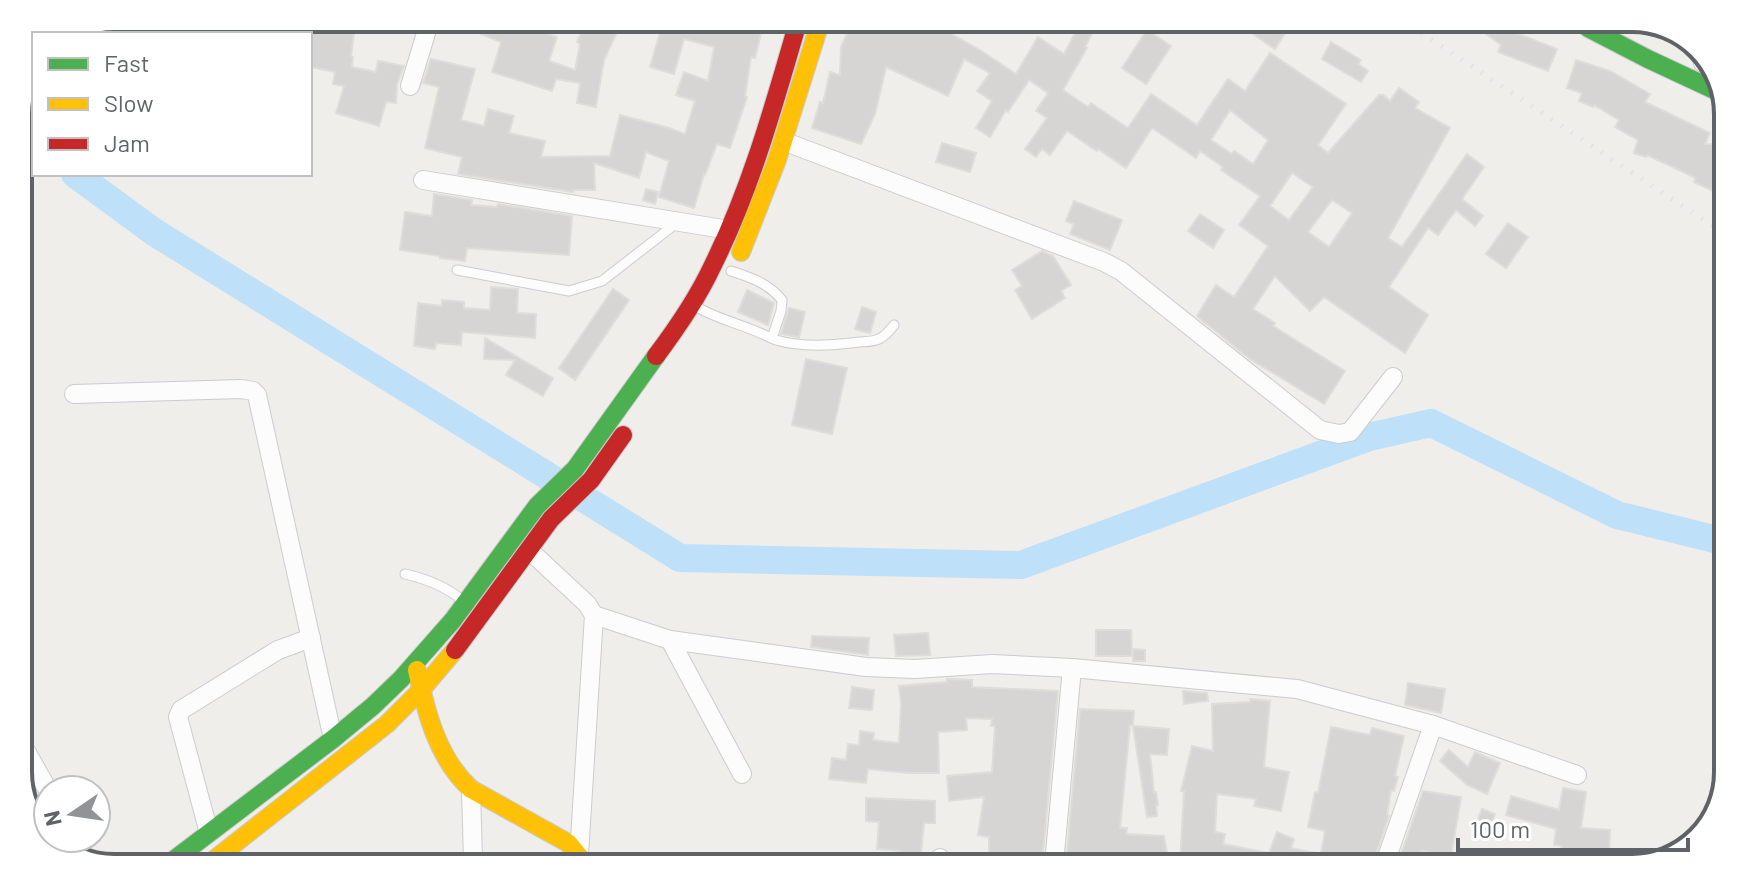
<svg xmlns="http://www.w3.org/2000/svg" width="1746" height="886" font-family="Barlow,sans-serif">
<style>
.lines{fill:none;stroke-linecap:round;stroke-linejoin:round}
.river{stroke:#bfe0f9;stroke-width:28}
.building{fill:#d6d5d3;stroke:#deddd9;stroke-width:2;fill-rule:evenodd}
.lane-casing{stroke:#cbcccc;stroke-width:11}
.street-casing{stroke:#cbcccc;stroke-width:20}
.fast-casing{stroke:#cacacb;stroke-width:20}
.slow-casing{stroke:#cacacb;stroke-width:20}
.jam-casing{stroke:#cacacb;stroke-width:20}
.lane{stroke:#fdfcfc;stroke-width:9}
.street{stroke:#fdfcfc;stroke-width:18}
.fast{stroke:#4caf50;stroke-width:18}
.slow{stroke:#ffc107;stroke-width:18}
.jam{stroke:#c62828;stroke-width:18}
.rail{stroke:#e4e4e4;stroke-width:5;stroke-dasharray:2 10;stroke-linecap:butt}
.rim{fill:none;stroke:#5f6368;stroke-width:4}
</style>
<rect width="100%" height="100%" fill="#efeeea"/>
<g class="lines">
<g class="river">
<path d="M18 132 34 144"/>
<path d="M75 174 154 232 680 558 1021 565 1369 437 1431 423 1617 515 1722 541"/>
</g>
</g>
<g class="building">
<path d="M296 19 356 20 351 56 353 57 352 67 376 72 378 61 404 66 397 84 396 103 386 102 379 126 336 113 344 86 333 84 335 72 310 67V34H293Z"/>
<path d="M475 20 514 21 557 37 549 61 575 70 580 44 577 42 587 21H622L604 60 596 107 577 103 580 83 556 79 552 91 492 72 501 42 471 30Z"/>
<path d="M663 22H701L739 32 741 24 762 30 755 58 751 57 745 96 747 97 730 148 717 144 705 175 704 174 694 208 659 197 669 161 646 152 639 178 594 163 595 190H573V192L458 174 462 157 425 148 439 87 423 83 431 59 475 69 461 120 484 126 488 109 514 116 509 133 545 141 541 157 610 156 620 115 669 128 685 134 695 101 676 95 684 72 708 81 714 47 684 39 674 74 650 67Z"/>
<path d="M852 23H864L881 31 886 23H932L980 50 1016 74 1038 37 1064 54 1080 24H1097L1085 47 1087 48 1063 90 1088 107 1091 103 1128 128 1151 94 1197 125 1228 79 1245 91 1270 53 1346 104 1318 145 1328 153 1379 95H1383L1390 101 1399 88 1419 102 1415 108 1450 128 1388 238 1402 247 1467 154 1484 167 1462 199 1483 216 1475 226 1456 210 1438 235 1428 228 1389 287 1428 315 1405 353 1324 297 1310 311 1275 276 1253 309 1275 323 1273 326 1345 371 1324 404 1250 359 1197 316 1216 285 1234 297 1268 246 1239 225 1260 196 1221 170 1223 167 1200 151 1196 158 1152 128 1126 168 1098 149 1097 151 1067 131 1050 155 1042 149 1036 157 1025 149 1047 118 1036 111 1048 93 1029 80 1008 112 1006 110 990 137 976 128 992 101 977 91 990 73 964 59 948 96 886 67 875 114 861 144 812 128 820 102 823 103 830 72 840 75 841 47ZM1230 110 1268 140 1253 164 1234 151 1232 154 1211 140ZM1292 173 1313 187 1289 220 1270 206ZM1332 200 1352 213 1329 247 1308 232Z"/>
<path d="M1240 25 1274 26 1285 33 1275 49Z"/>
<path d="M1477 27H1501L1557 49 1548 71 1498 52 1501 45Z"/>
<path d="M1147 30 1171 46 1146 84 1122 68Z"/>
<path d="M1331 42 1361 60 1358 64 1368 71 1361 82 1322 59Z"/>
<path d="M1576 60 1610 71 1650 94 1645 102 1710 133 1705 144 1727 145V177L1719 194 1694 182 1696 178 1647 155 1646 157 1634 153 1638 140 1615 127 1619 120 1594 105 1593 107 1579 101 1582 93 1567 88Z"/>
<path d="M942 143 976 153 970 172 936 162Z"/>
<path d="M646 189 658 192 655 204 643 200Z"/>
<path d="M434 194 472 200 471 205 497 207 498 204 572 216 569 255 467 248 465 261 440 258V256L400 250 405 212 432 216Z"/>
<path d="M1074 201 1122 220 1110 250 1070 234 1074 224 1066 221Z"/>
<path d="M1200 214 1224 230 1213 248 1188 231Z"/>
<path d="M1508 223 1528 237 1506 268 1486 254Z"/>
<path d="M1042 251 1053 256 1071 285 1061 291 1065 298 1032 319 1015 290 1022 286 1012 270Z"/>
<path d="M491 287 518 289 517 313 536 314 535 338 462 332 461 345 436 343 435 349 414 346 418 303 442 306V300L464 302V308L490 310Z"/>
<path d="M613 289 629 300 575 380 559 368Z"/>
<path d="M747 290 774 303 768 325 738 312Z"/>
<path d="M862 307 876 312 870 333 855 329Z"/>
<path d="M789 308 805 312 799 337 781 334Z"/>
<path d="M485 338 553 378 543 396 506 375 515 360 484 359Z"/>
<path d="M806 359 847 368 832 434 792 425Z"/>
<path d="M1096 630H1131L1132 656H1096Z"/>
<path d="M928 633 930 655 896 656 894 635Z"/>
<path d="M812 636 869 638 868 655 811 647Z"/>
<path d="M1133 649 1145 650V661H1133Z"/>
<path d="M947 679 972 680V687L1058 691 1042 864H989V837L978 835 984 797 949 801 947 776 992 772 995 726H991L992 719 966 718 967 730 938 732 939 773H908L868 769 866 783 829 779 832 758 846 760 848 744 859 745 860 731 874 733 873 740 899 743 901 704 899 686 947 682Z"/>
<path d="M1408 683 1445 689 1441 713 1405 705Z"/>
<path d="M852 687 874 690 872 710 849 708Z"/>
<path d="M1183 691 1207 693 1208 701 1184 704Z"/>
<path d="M1250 699 1270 701 1264 767 1289 772 1281 811 1254 806 1256 799 1217 794 1215 832 1225 834 1223 844 1269 853 1277 832 1294 839 1291 848 1321 854 1325 831 1308 827 1315 792 1318 793 1331 727 1370 735 1372 728 1404 736 1395 776 1398 777 1394 791 1391 790 1387 815 1389 816 1372 866 1180 865 1184 791H1181L1192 746 1213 751 1212 704 1250 702Z"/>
<path d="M1080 709 1134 711 1133 725H1130L1120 828H1127L1126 834 1164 836 1169 865 1066 864Z"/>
<path d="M1133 726 1169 729 1167 755 1150 754 1154 792H1156L1158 805 1156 806 1157 816 1147 817Z"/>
<path d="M1449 750 1468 767 1475 752 1500 763 1487 794 1467 785 1440 761Z"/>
<path d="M1563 788 1586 792 1581 828 1610 830 1609 854 1664 857V858L1632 868H1558L1562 846 1554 845 1556 829 1506 815 1511 796 1559 810Z"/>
<path d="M1423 791 1461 797 1451 856 1421 851 1418 867 1397 866Z"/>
<path d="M866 798 935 801V823H924L920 863H902L900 851 877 849 879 822 866 821Z"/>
<path d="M1482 809 1495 814 1488 831 1475 826Z"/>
</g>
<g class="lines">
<defs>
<g id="lane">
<path d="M457 270 569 291 602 281 678 222"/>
<path d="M731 271C752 278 768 283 782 300L781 311 772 338"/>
<path d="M695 306C713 317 733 322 753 330 761 333 768 337 776 340 800 347 826 346 851 343 873 340 879 345 894 325"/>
<path d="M405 574C427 579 446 586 463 601"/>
</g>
<g id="street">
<path d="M1703 63 1707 56"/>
<path d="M410 86 430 20"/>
<path d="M783 141 1104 262 1121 271 1320 430 1339 434 1350 432 1393 377"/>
<path d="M423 180 729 230"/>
<path d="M74 394 241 389 253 391 257 395 333 739"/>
<path d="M529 550 587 604 594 615 579 855"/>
<path d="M594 615 670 640 742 774"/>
<path d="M670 640 866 667 915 669 992 664 1072 668 1297 689 1433 725 1577 775"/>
<path d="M18 737 48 790"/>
<path d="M471 789 473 860"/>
<path d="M209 833 178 717 181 710 278 650 311 638"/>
<path d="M75 838 86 858"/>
<path d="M940 864V858"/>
<path d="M1054 864 1072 668"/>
<path d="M1384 866 1433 725"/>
</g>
<g id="fast">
<path d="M1588 28 1648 59 1723 94"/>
<path d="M175 859 333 739 373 706 401 679 453 620 537 506 575 469 656 356"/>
</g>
<g id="slow">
<path d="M741 252 777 160 820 23"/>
<path d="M417 670C426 713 438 759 471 789L568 843 583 861"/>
<path d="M215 859 387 724 421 690 455 650"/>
</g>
<g id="jam">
<path d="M656 356C677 328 697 299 712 267 751 189 774 105 798 22"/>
<path d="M455 650 551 519 591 480 623 435"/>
</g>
</defs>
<use href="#lane" class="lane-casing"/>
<use href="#street" class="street-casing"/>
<use href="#fast" class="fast-casing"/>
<use href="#slow" class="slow-casing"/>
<use href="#jam" class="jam-casing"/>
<use href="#lane" class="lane"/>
<use href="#street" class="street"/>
<use href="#fast" class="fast"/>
<use href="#slow" class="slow"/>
<use href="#jam" class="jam"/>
<path class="rail" d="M1411 26 1726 235"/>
</g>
<path d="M0 0H1746V886H0ZM114 32H1632A82 82 0 0 1 1714 114V772A82 82 0 0 1 1632 854H114A82 82 0 0 1 32 772V114A82 82 0 0 1 114 32Z" fill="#fff" fill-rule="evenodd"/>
<path class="rim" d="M114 32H1632A82 82 0 0 1 1714 114V772A82 82 0 0 1 1632 854H114A82 82 0 0 1 32 772V114A82 82 0 0 1 114 32Z"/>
<rect x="32" y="32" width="280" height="144" fill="#ffffff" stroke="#bfc1c3" stroke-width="2"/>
<rect x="48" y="58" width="40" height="12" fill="#4caf50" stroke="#bfc1c3" stroke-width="2"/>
<text x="104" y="72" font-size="24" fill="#5f6368">Fast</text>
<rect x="48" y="98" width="40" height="12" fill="#ffc107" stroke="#bfc1c3" stroke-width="2"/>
<text x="104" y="112" font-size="24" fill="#5f6368">Slow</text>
<rect x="48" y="138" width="40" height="12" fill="#c62828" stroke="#bfc1c3" stroke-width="2"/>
<text x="104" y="152" font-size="24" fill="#5f6368">Jam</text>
<g transform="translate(72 814) rotate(257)"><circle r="38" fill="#ffffff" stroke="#bfc1c3" stroke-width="2"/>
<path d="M0-6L14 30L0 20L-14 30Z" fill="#919496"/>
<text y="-12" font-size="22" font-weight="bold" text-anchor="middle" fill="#5f6368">N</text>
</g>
<path d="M1458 838v12h230v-12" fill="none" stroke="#5f6368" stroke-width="4"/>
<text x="1470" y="838" font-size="24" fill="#5f6368" stroke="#ffffff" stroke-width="6" paint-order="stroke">100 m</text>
</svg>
